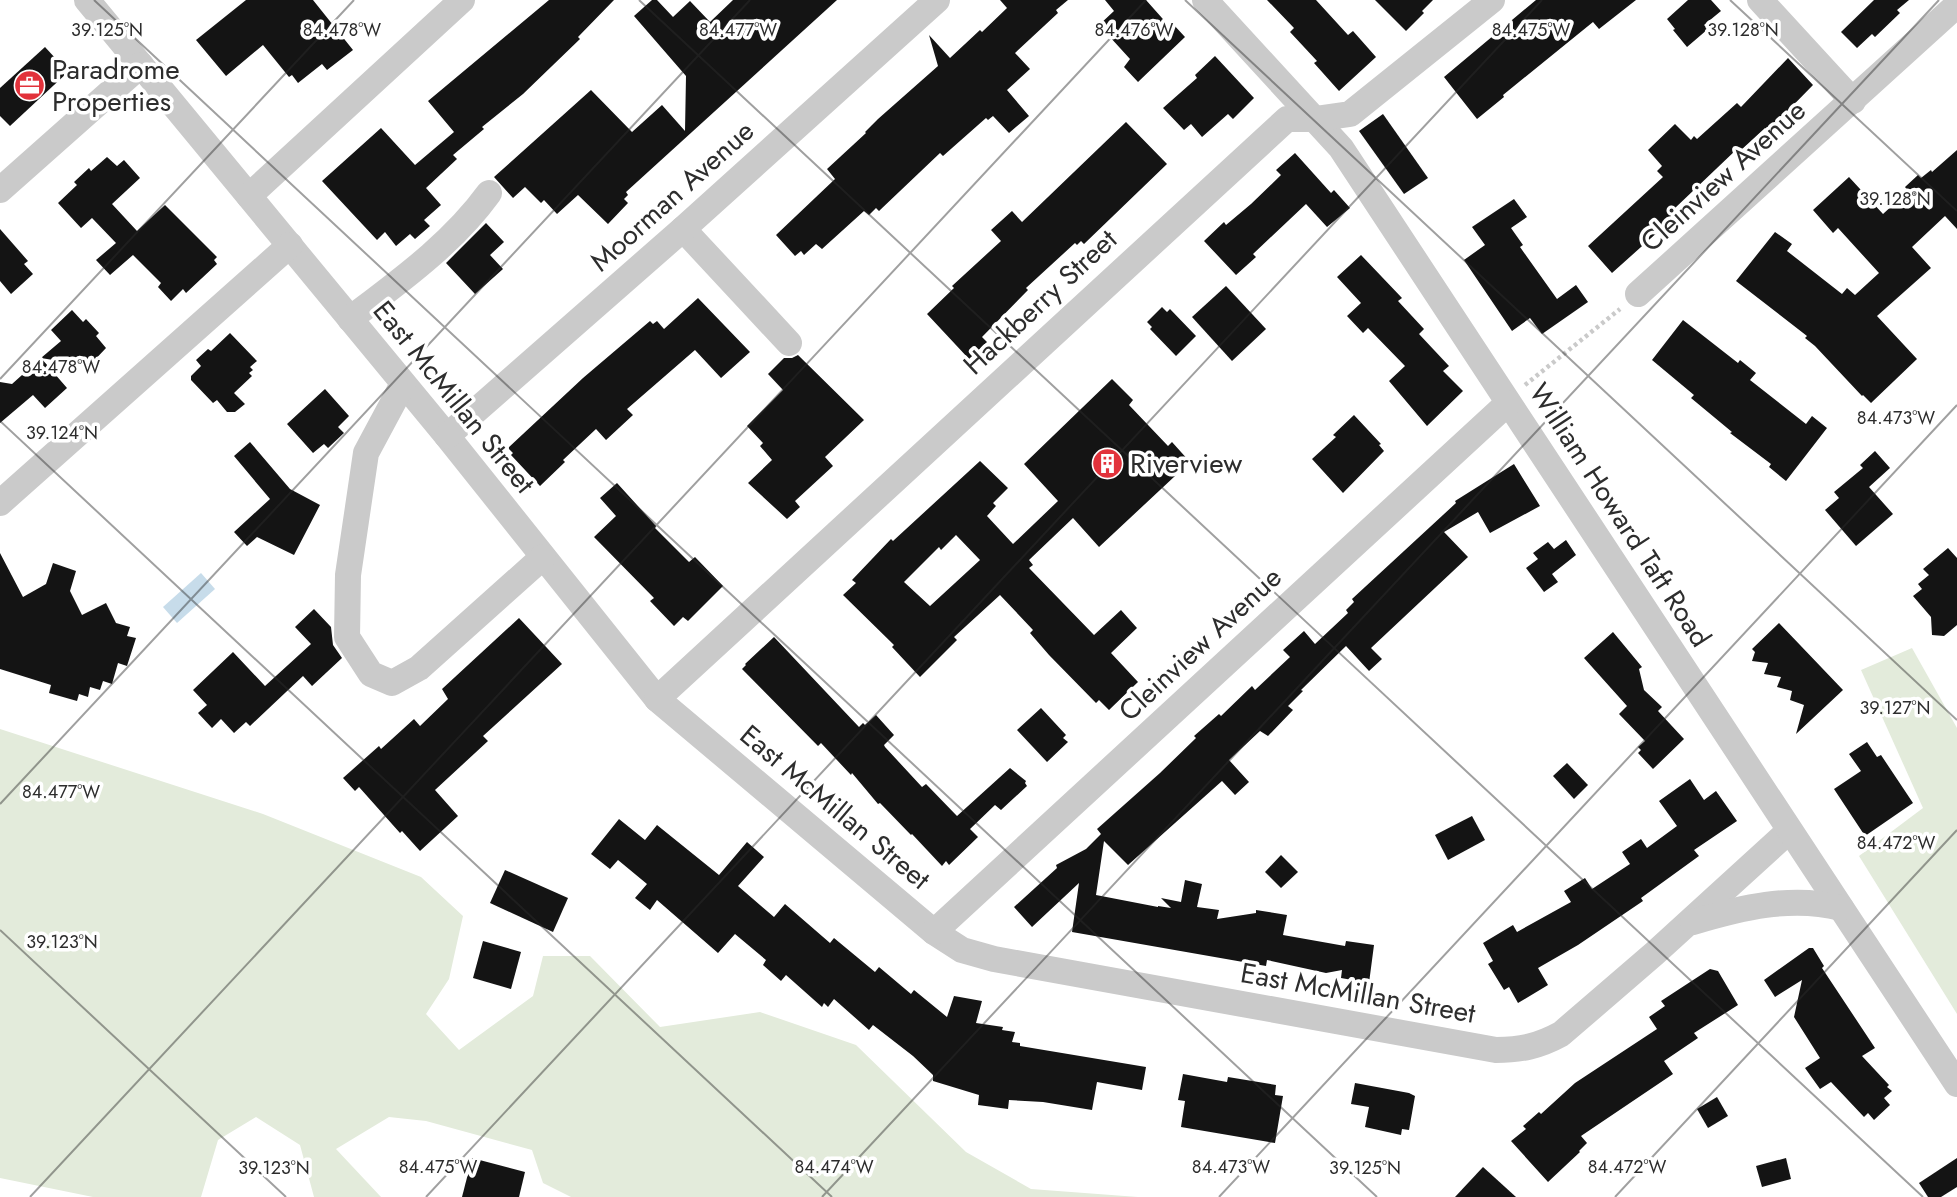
<svg xmlns="http://www.w3.org/2000/svg" width="1957" height="1197" font-family="Jost,sans-serif">
<style>
.green{fill:#e3ebdb}
.water{fill:#c7dcea}
.building{fill:#141414;fill-rule:evenodd}
.lines{fill:none;stroke-linecap:round;stroke-linejoin:round}
.path{stroke:#cacaca;stroke-width:4.5;stroke-dasharray:3.5 3.5;stroke-linecap:butt}
.minor{stroke:#cacaca;stroke-width:26}
.ticks{fill:none;stroke:#2d2d2d;stroke-width:2;stroke-opacity:0.45}
.labels{text-anchor:middle;dominant-baseline:central;stroke-width:7;stroke-linejoin:round;paint-order:stroke}
.poi-label{font-size:28px;fill:#2d2d2d;stroke:#fff;text-anchor:start}
.street-label{font-size:28px;fill:#2d2d2d;stroke:#fff}
.ticks-label{font-size:18px;text-anchor:middle;fill:#2d2d2d;stroke:#fff;stroke-width:7;stroke-linejoin:round;paint-order:stroke}
</style>
<rect width="100%" height="100%" fill="#fff"/>
<g class="green">
<path d="M1912 648 1957 728V1014L1859 856 1923 808 1861 670Z"/>
<path d="M0 729 263 814 421 877 463 916 449 979 426 1014 459 1050 533 996 543 956H590L660 1027 760 1012 856 1045 966 1152 1031 1189 1138 1197H571L543 1183 532 1150 426 1121 389 1117 336 1149 381 1197H314L300 1145 256 1117 218 1140 201 1197H93L0 1178Z"/>
</g>
<path class="water" d="M201 573 215 589 177 623 163 607Z"/>
<g class="building">
<path d="M246 0H313L353 50 327 70 322 64 298 83 292 75 289 77 263 45 226 76 196 40Z"/>
<path d="M549 0H614L578 37 580 39 523 94 482 127 484 129 453 155 457 159 426 188 441 205 424 220 430 226 415 239 410 234 396 246 385 232 377 240 322 181 381 128 415 165 454 132 428 101Z"/>
<path d="M652 0H657L673 17 690 1 710 22 733 0H837L626 192 628 195 624 199 628 203 608 224 578 195 557 214 544 200 541 203 525 187 513 198 494 177 591 90 632 132 662 105 685 131 686 76 634 16Z"/>
<path d="M1000 0H1068L1056 10 1058 13 1015 53 1030 69 1007 90 1029 116 1009 133 993 116 988 120 986 118 943 156 940 153 879 211 876 208 869 215 864 211 822 249 816 244 804 255 801 251 795 256 776 235 835 179 827 169 866 133 865 132 878 119 938 66 929 35 950 58 980 30 982 32 1007 8Z"/>
<path d="M1105 0H1146L1170 27 1173 24 1185 37 1138 82 1124 67 1130 59 1099 25 1114 11Z"/>
<path d="M1267 0H1316L1348 35 1353 31 1376 57 1339 91 1314 63 1317 61 1290 32 1294 28Z"/>
<path d="M1375 0H1433L1422 11 1424 13 1406 31Z"/>
<path d="M1536 0H1636L1599 29 1593 22 1503 95 1504 97 1477 119 1444 77Z"/>
<path d="M1688 0H1711L1721 11 1704 25 1708 29 1687 47 1673 30 1675 29 1667 19Z"/>
<path d="M1874 0H1909L1897 10 1900 13 1875 37 1872 34 1857 48 1841 32Z"/>
<path d="M45 47 68 72 10 126 0 116V88Z"/>
<path d="M1215 56 1254 98 1233 119 1228 114 1202 137 1191 124 1184 130 1163 108 1197 78 1195 75Z"/>
<path d="M1788 58 1813 85 1768 131 1765 128 1740 151 1737 149 1674 209 1679 213 1612 273 1588 246 1663 177 1657 171 1662 166 1648 150 1675 124 1691 140 1694 136 1697 139 1737 103 1741 107Z"/>
<path d="M1383 114 1428 178 1404 194 1359 131Z"/>
<path d="M1126 122 1167 164 1084 244 1081 241 1077 245 1075 243 1026 288 1028 290 982 337 987 342 969 359 927 314 954 288 952 286 1001 241 991 230 1012 211 1022 222Z"/>
<path d="M1957 150V229L1945 216 1912 247 1931 268 1877 316 1917 359 1871 403 1863 395 1862 396 1815 346 1805 338 1807 336 1736 281 1775 232 1792 244 1787 251 1842 294 1847 288 1855 295 1879 273 1838 228 1833 233 1813 210 1849 177 1883 214 1908 191 1905 187 1918 175 1921 178 1931 170 1932 172Z"/>
<path d="M1295 153 1331 193 1334 190 1350 208 1327 227 1306 204 1253 254 1256 257 1236 275 1204 241 1224 222 1226 225 1251 204 1281 175 1276 170Z"/>
<path d="M107 157 117 166 124 160 140 178 112 204 137 231 165 205 217 257 214 260 217 264 186 293 183 289 171 301 158 287 161 283 133 255 110 275 96 260 116 243 92 218 81 228 58 203 77 185 74 182 89 168 91 171Z"/>
<path d="M1514 199 1527 217 1511 228 1523 245 1520 247 1557 299 1576 285 1588 302 1542 334 1530 318 1512 331 1464 260 1485 245 1472 227Z"/>
<path d="M486 223 504 242 490 255 503 269 475 294 446 263Z"/>
<path d="M0 229 28 261 24 264 33 274 11 294 0 281Z"/>
<path d="M1361 255 1402 298 1398 301 1424 329 1419 334 1449 366 1443 371 1463 391 1427 426 1389 381 1405 366 1368 328 1363 333 1347 316 1361 303 1337 277Z"/>
<path d="M1226 286 1266 329 1232 361 1192 317Z"/>
<path d="M698 298 750 352 721 378 695 350 627 409 633 415 606 440 596 429 563 460 565 462 540 486 511 455 513 453 508 448 583 378 650 321 653 324 657 321 664 329Z"/>
<path d="M1162 307 1167 312 1170 309 1196 336 1176 356 1150 329 1152 327 1147 322Z"/>
<path d="M72 310 83 322 86 319 99 333 96 336 106 348 89 366 41 358 61 341 51 330Z"/>
<path d="M1683 320 1738 363 1740 360 1756 373 1750 380 1806 424 1812 416 1827 428 1786 481 1769 467 1771 464 1730 433 1732 432 1691 398 1694 395 1652 360Z"/>
<path d="M230 333 257 361 250 367 253 370 249 373 252 376 234 393 245 404 235 412H227L217 400 213 403 191 380V376L201 366 196 360 208 349 211 351Z"/>
<path d="M798 355 864 420 825 457 833 466 795 501 800 507 787 519 748 483 772 460 760 446 763 443 747 426 783 390 768 374 784 358H792Z"/>
<path d="M41 358 67 388 45 408 33 395 0 423V382L12 384Z"/>
<path d="M1112 379 1133 400 1129 405 1168 446 1172 442 1190 462 1099 547 1073 518 1029 560 1033 565 1029 568 1094 635 1121 610 1137 628 1111 653 1138 682 1109 710 1099 700 1096 703 1049 655 1030 633 1033 630 1000 595 954 637 957 640 920 677 892 647 894 645 843 595 856 583 852 580 891 539 893 541 980 461 1008 488 993 503 996 506 987 516 1013 544 1058 501 1024 464ZM956 535 980 560 930 606 904 582 939 547 941 550Z"/>
<path d="M325 389 349 416 338 427 344 433 328 448 324 444 313 453 287 424Z"/>
<path d="M1354 415 1381 444 1379 445 1384 451 1343 493 1312 459 1336 437 1333 435Z"/>
<path d="M250 442 290 489 320 505 294 555 257 537 247 546 234 532 270 499 234 456Z"/>
<path d="M1875 451 1890 468 1869 487 1893 514 1856 546 1825 510 1839 498 1834 492 1863 468 1860 465Z"/>
<path d="M1514 464 1540 506 1490 533 1478 512 1444 532 1468 557 1371 648 1382 659 1369 671 1346 646 1301 690 1303 691 1288 706 1293 710 1268 736 1260 731 1229 760 1249 782 1235 795 1222 781 1128 865 1104 841 1096 895 1158 907V906L1171 908 1161 898 1181 902 1185 880 1202 884 1197 907 1219 910 1217 919 1256 913V910L1287 915 1283 935 1345 946 1346 941 1374 945 1369 983 1341 978 1342 970 1326 973 1267 960 1266 966 1072 932 1079 883 1032 927 1014 907 1057 868 1056 865 1086 849 1101 834 1097 829 1160 773 1196 738 1194 736 1219 714 1221 716 1252 686 1255 690 1290 657 1283 650 1304 631 1315 644 1348 613 1346 610 1354 602 1352 599 1456 503 1455 501Z"/>
<path d="M617 483 656 526 655 528 689 562 695 557 723 586 688 621 683 617 674 626 650 601 654 598 594 537 616 516 600 498Z"/>
<path d="M1566 540 1576 555 1552 574 1558 582 1544 592 1526 568 1538 559 1533 553 1548 542 1554 549Z"/>
<path d="M1948 548 1957 558V625L1944 636 1932 635 1931 617 1913 596 1922 589 1918 584 1929 575 1923 569Z"/>
<path d="M0 553 23 597 46 584 53 563 76 571 70 591 82 615 106 603 116 623 130 627 127 636 136 638 127 666 118 663 112 684 103 681 100 690 90 687 88 697 79 694 77 701 49 693 51 685 0 669Z"/>
<path d="M314 609 331 627 333 645 342 658 312 686 303 676 250 726 246 722 234 733 221 719 212 728 198 713 207 705 193 690 233 652 265 686 311 644 295 627Z"/>
<path d="M519 618 562 664 483 736 488 741 435 790 458 816 420 851 402 831 400 833 359 787 355 791 343 778 379 746 381 749 414 719 420 726 448 699 442 689Z"/>
<path d="M1779 623 1843 690 1796 734 1804 705 1790 700 1792 691 1777 687 1781 677 1764 674 1768 663 1752 661 1755 652 1752 649Z"/>
<path d="M1613 632 1642 667 1639 669 1644 690 1662 707 1658 711 1684 739 1653 769 1638 753 1641 750 1638 747 1645 741 1619 714 1627 706 1584 658Z"/>
<path d="M774 637 859 727 863 723 865 725 876 715 894 735 884 745 885 747 922 787 926 784 957 816 1010 768 1026 781 1025 783 1027 786 1001 810 995 805 970 829 978 837 949 865 946 861 942 866 912 834 911 835 880 803 878 804 852 773 851 775 821 743 818 746 742 669 746 665 745 664Z"/>
<path d="M1041 708 1066 735 1063 738 1068 742 1047 762 1017 730Z"/>
<path d="M1867 742 1877 757 1881 755 1913 803 1865 836 1834 789 1861 771 1849 754Z"/>
<path d="M1567 763 1588 785 1574 799 1553 776Z"/>
<path d="M1690 779 1704 800 1716 791 1737 821 1694 850 1699 856 1641 898 1643 901 1578 945 1538 968 1548 985 1518 1003 1509 987 1504 990 1488 964 1493 961 1483 943 1513 925 1517 932 1571 902 1564 891 1585 878 1592 889 1630 864 1622 852 1641 839 1647 848 1677 826 1659 801Z"/>
<path d="M1472 816 1485 840 1448 860 1435 835Z"/>
<path d="M619 819 645 840 657 825 719 875 747 842 764 857 738 886 774 917 785 904 830 943 834 938 875 972 879 967 911 994 914 990 947 1017 954 996 982 1001 976 1023 1003 1027 1002 1030 1015 1032 1012 1042 1020 1043V1046L1146 1067 1142 1090 1097 1082 1092 1110 1043 1102 1009 1100 1008 1109 978 1105 979 1095 933 1081V1075L913 1056 873 1025 869 1030 834 999 828 1007 824 1003 822 1007 786 975 781 981 763 965 766 960 735 934 718 953 657 900 650 910 635 898 647 884 618 860 610 869 591 854Z"/>
<path d="M1281 855 1298 872 1281 888 1265 872Z"/>
<path d="M505 870 568 898 553 932 490 903Z"/>
<path d="M483 941 521 952 511 989 473 978Z"/>
<path d="M1809 948H1813L1824 966 1822 968 1875 1048 1862 1056 1889 1085 1887 1087 1892 1091 1884 1098 1890 1105 1874 1120 1868 1113 1864 1117 1831 1082 1820 1089 1805 1068 1820 1058 1794 1017 1802 980 1775 997 1764 980Z"/>
<path d="M1710 969 1718 971 1738 1005 1694 1033 1698 1038 1664 1061 1673 1074 1581 1136 1587 1143 1579 1151 1580 1152 1548 1182 1511 1141 1526 1129 1523 1126 1539 1112 1541 1114 1575 1083 1657 1029 1649 1017 1665 1006 1661 1001Z"/>
<path d="M1183 1074 1227 1082 1228 1077 1276 1085 1275 1095 1283 1096 1275 1143 1181 1127 1185 1101 1178 1100Z"/>
<path d="M1355 1083 1409 1093 1415 1096 1409 1130 1402 1129 1401 1135 1365 1127 1369 1107 1351 1104Z"/>
<path d="M1717 1097 1728 1116 1708 1128 1697 1109Z"/>
<path d="M472 1158 525 1172 519 1197H462Z"/>
<path d="M1786 1158 1791 1179 1762 1187 1756 1166Z"/>
<path d="M1957 1158V1187L1941 1197H1928L1919 1183Z"/>
<path d="M1483 1167 1516 1197H1455Z"/>
</g>
<g class="lines">
<path class="path" d="M1525 385 1620 309"/>
<g class="minor">
<path d="M87 0 447 436 657 699 934 932 962 950 994 959 1496 1050C1521 1050 1539 1046 1561 1034L1655 953 1789 831"/>
<path d="M1205 0 1341 148 1957 1084"/>
<path d="M1760 0 1853 101"/>
<path d="M0 190 141 65"/>
<path d="M249 196 462 0"/>
<path d="M683 229 789 343"/>
<path d="M1638 294 1957 5"/>
<path d="M350 319C400 281 452 244 489 193"/>
<path d="M403 384 366 453 348 575 347 637 371 674 392 683 419 668 543 557"/>
<path d="M447 436 683 229 937 0"/>
<path d="M0 503 290 245"/>
<path d="M657 699 1287 119H1315L1350 114 1492 0"/>
<path d="M1693 922C1740 908 1791 895 1841 908"/>
<path d="M934 932 1508 403"/>
</g>
</g>
<path class="ticks" d="M94 0 1377 1197M639 0 1923 1197M1185 0 1957 720M1730 0 1957 211M0 379 354 0M0 421 832 1197M0 804 750 0M0 930 286 1197M30 1197 1146 0M426 1197 1542 0M822 1197 1939 0M1219 1197 1957 405M1615 1197 1957 830"/>
<defs>
<symbol id="office-disc" viewBox="-11 -11 22 22"><circle r="9.5" fill="#e2323b" stroke="#fff"/><path d="M-6-3h4V-5.5h4V-3h4V5H-6ZM-1-4.5V-3h2v-1.5ZM-6 0V1H6V0Z" fill="#fff"/></symbol>
<symbol id="building-disc" viewBox="-11 -11 22 22"><circle r="9.5" fill="#e2323b" stroke="#fff"/><path d="M-4-6H4V6H1V3H-1V6H-4ZM-2.5-4.3h1.7v1.8h-1.7ZM.8-4.3h1.7v1.8H.8ZM-2.5-1h1.7V.8h-1.7ZM.8-1h1.7V.8H.8Z" fill="#fff"/></symbol>
</defs>
<g fill-rule="evenodd">
<use href="#office-disc" x="12" y="68" width="35" height="35"/>
<use href="#building-disc" x="1090" y="446" width="35" height="35"/>
</g>
<g class="labels">
<g class="poi-label">
<text x="52" y="69">Paradrome<tspan x="52" dy="32">Properties</tspan></text>
<text x="1130" y="463">Riverview</text>
</g>
<g class="street-label">
<text transform="translate(1723 176) rotate(-42)">Cleinview Avenue</text>
<text transform="translate(672 196) rotate(-42)">Moorman Avenue</text>
<text transform="translate(1040 302) rotate(-43)">Hackberry Street</text>
<text transform="translate(454 397) rotate(51)">East McMillan Street</text>
<text transform="translate(1620 515) rotate(57)">William Howard Taft Road</text>
<text transform="translate(1200 644) rotate(-43)">Cleinview Avenue</text>
<text transform="translate(835 807) rotate(40)">East McMillan Street</text>
<text transform="translate(1358 993) rotate(10)">East McMillan Street</text>
</g>
</g>
<g class="ticks-label">
<text x="107" y="36">39.125°N</text>
<text x="1743" y="36">39.128°N</text>
<text x="342" y="36">84.478°W</text>
<text x="1531" y="36">84.475°W</text>
<text x="738" y="36">84.477°W</text>
<text x="1134" y="36">84.476°W</text>
<text x="1895" y="205">39.128°N</text>
<text x="61" y="373">84.478°W</text>
<text x="1896" y="424">84.473°W</text>
<text x="62" y="439">39.124°N</text>
<text x="1895" y="714">39.127°N</text>
<text x="61" y="798">84.477°W</text>
<text x="1896" y="849">84.472°W</text>
<text x="62" y="948">39.123°N</text>
<text x="438" y="1173">84.475°W</text>
<text x="834" y="1173">84.474°W</text>
<text x="1231" y="1173">84.473°W</text>
<text x="1627" y="1173">84.472°W</text>
<text x="274" y="1174">39.123°N</text>
<text x="1365" y="1174">39.125°N</text>
</g>
</svg>
